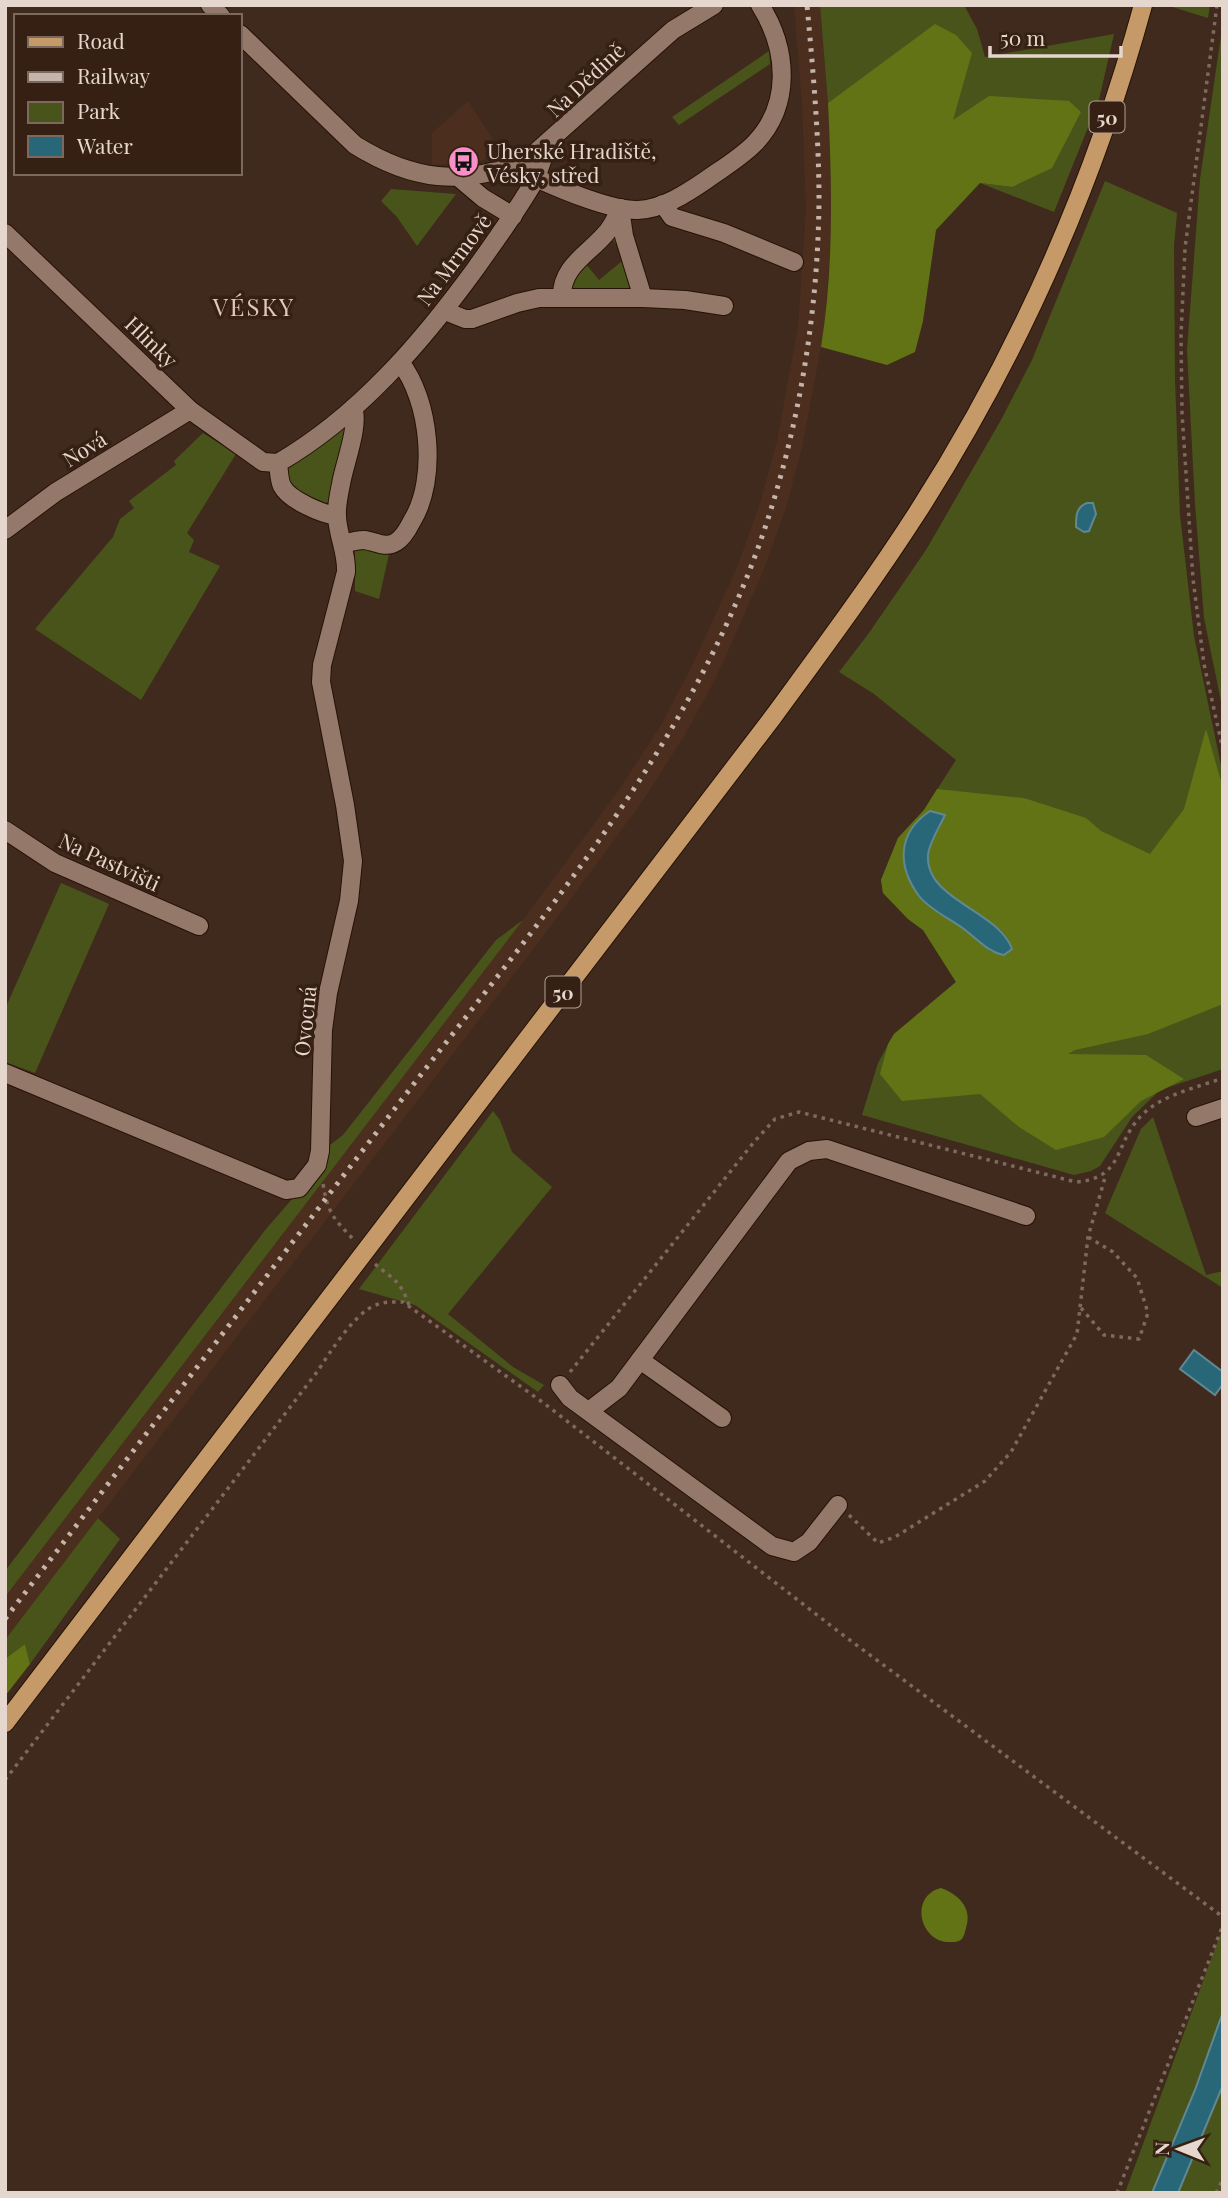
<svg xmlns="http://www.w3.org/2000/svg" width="1228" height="2198" font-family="'Playfair Display',serif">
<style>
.built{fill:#4b2e1d}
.green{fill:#49541b}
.forest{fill:#627315;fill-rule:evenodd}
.water{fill:#286778;stroke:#618892;stroke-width:2}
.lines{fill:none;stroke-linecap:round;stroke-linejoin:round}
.minor-casing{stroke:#261206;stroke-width:20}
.major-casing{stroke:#261206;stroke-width:20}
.path{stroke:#7d695e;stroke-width:3.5;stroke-dasharray:3.5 5;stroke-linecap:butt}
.minor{stroke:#94796a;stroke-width:18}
.major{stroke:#c59a68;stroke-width:18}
.rail{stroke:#c5b4ab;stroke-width:5;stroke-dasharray:3.5 7;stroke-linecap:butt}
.labels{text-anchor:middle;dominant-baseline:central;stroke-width:7;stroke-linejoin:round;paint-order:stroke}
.shield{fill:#362013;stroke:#b09f96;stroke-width:2}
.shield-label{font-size:19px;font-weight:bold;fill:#e5d6ce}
.street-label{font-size:21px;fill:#e5d6ce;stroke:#362013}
.poi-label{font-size:21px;fill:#e5d6ce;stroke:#362013;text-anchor:start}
.quarter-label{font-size:24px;letter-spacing:2px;fill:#e3c6b5;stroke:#362013}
</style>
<rect width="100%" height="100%" fill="#402a1d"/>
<g class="built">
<path d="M794 5H820L828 103 833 210 824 331 802 448 785 511 762 574 716 678 683 738 640 805 544 935 5 1640V1597L523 920 619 790 661 725 692 666 738 565 760 503 777 441 798 327 806 209 802 105Z"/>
<path d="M468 101 501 152 479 162 432 165V133Z"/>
</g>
<g class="green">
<path d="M820 5H964L977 29 985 57 1114 34 1099 100 1054 212 980 183 1012 187 952 121 875 70 828 103Z"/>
<path d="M1166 5H1210L1208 18Z"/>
<path d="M1223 22V711L1204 618 1195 504 1187 350 1200 179Z"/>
<path d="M769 51 770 64 679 125 672 117Z"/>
<path d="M1105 181 1177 213 1174 246 1175 380 1180 515 1194 636 1223 775V1069L1160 1090 1132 1117 1100 1166 1091 1171 1074 1175 862 1115 878 1063 894 1034 956 982 923 930 908 919 883 893 881 880 898 838 924 810 956 760 874 694 839 672 869 633 926 550 1001 420 1032 360Z"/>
<path d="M391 189 456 194 417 246 397 217 381 201Z"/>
<path d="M613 235H617L623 253 613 240 585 263 599 280 627 257 633 289 628 294 576 291 572 286V275Z"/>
<path d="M346 423 332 500 326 503 290 488 286 476 287 466Z"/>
<path d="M203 433 236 454 187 533 194 540 189 552 220 566 141 700 35 629 113 537 120 519 134 508 129 501 176 465 174 461Z"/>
<path d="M359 548 389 554 379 599 355 591V551Z"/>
<path d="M61 883 109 904 35 1073 5 1062V1009Z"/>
<path d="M523 920 5 1597V1571L266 1229 327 1159 326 1148 343 1135 496 940Z"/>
<path d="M493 1111 500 1120 512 1152 552 1187 448 1314 513 1367 544 1385 538 1392 415 1305 359 1289Z"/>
<path d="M1153 1117 1206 1275 1223 1271V1288L1105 1213 1141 1129Z"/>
<path d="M98 1518 120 1539 30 1664 25 1644 5 1659V1640Z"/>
<path d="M1223 1927V2012L1195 2090 1152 2193H1125Z"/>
<path d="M1223 2085V2193H1178Z"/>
</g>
<g class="forest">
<path d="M935 24 956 35 972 53 953 120 989 96 1069 101 1081 112 1052 168 1012 187 980 183 936 230 923 321 915 352 887 365 821 347C834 266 832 185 828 103Z"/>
<path d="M1206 729 1223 788V1004L1148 1034 1075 1050 1068 1054 1146 1055 1184 1079 1141 1101 1104 1137 1056 1150 1019 1127 980 1094 902 1101 880 1074 888 1044 894 1034 956 982 923 930 908 919 883 893 881 880 898 838 924 810 937 789 1024 798 1086 818 1101 831 1150 854 1184 809ZM945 815C941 827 929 842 928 855 926 888 978 914 1001 930L1009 940 991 952 903 848Z"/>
<path d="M25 1644 30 1664 5 1696V1659Z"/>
<path d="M941 1888C958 1894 973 1908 966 1928 965 1932 964 1936 962 1939 958 1943 951 1942 946 1942 918 1938 911 1895 941 1888Z"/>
</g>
<g class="water">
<path d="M1087 503H1093L1096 514 1089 531 1084 532 1076 527C1076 516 1076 507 1087 503Z"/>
<path d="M930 811 945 815C940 826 929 843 928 855 925 900 998 910 1012 949L1004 955C988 952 977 939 964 929 950 919 929 909 919 896 897 866 897 833 930 811Z"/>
<path d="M1194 1350 1223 1372V1384L1215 1395 1180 1369Z"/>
<path d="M1223 2012V2085L1178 2193H1152L1195 2090Z"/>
</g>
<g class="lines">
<defs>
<g id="minor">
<path d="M210 5 221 16"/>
<path d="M240 34 355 145C413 181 461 186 525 162L673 30 714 5"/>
<path d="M548 144 536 178C560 189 612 211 638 210 663 209 687 193 706 180 723 168 740 158 754 144 792 105 788 49 760 5"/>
<path d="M457 176 483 198 513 216"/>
<path d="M663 204 672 217 724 233 794 262"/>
<path d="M620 208 624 236 643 298"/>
<path d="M5 233 190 410 263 462 278 463"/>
<path d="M562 297C561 266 589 254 607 232 613 225 617 216 620 208"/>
<path d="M445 311 465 319H472L517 303 539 298H643L685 300 724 306"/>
<path d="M337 516C322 514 289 500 282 486 279 480 279 470 278 463 359 416 422 342 476 268 497 238 518 210 536 178"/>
<path d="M5 530 56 492 190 410"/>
<path d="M343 544C350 542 357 540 364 540 375 541 385 549 396 542 403 538 408 529 412 521 438 479 430 400 400 362"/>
<path d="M5 830 55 863 199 926"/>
<path d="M5 1073 286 1190 299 1188 317 1165 320 1151 323 1030 328 993 349 901 353 861 345 805 321 682 322 665 346 572C347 553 338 536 337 517 336 507 339 494 341 484 344 465 360 425 353 408"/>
<path d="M1196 1117 1223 1108"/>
<path d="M640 1360 722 1418"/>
<path d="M560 1385 570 1398 772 1546 794 1552 809 1542 838 1505"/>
<path d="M589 1411 619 1388 789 1161 809 1151 827 1149 1026 1216"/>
</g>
<path id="major" d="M5 1723 773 717C822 650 872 583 917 513 1017 357 1094 184 1143 5"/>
</defs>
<use href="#minor" class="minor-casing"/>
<use href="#major" class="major-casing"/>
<g class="path">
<path d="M1217 5 1185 248 1181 335 1182 413 1193 579 1204 664 1223 750"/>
<path d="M323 1184C328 1214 334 1219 354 1240"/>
<path d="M375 1264C394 1280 400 1280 409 1305"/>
<path d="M1081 1308 1104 1335 1139 1339 1148 1313 1137 1278 1113 1252 1088 1237"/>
<path d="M570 1372 754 1142 775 1119 799 1112 1076 1182C1124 1178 1114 1145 1140 1117 1160 1095 1196 1088 1223 1078"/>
<path d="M849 1515 878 1543 895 1537 985 1481 1011 1452 1077 1334 1088 1237 1106 1174"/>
<path d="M5 1780 317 1372C329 1354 355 1312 376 1305 385 1301 394 1302 403 1302L545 1404 839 1632 1223 1917"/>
<path d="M1117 2193 1223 1925"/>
<path d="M1216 2193 1223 2179"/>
</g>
<use href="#minor" class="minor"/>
<use href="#major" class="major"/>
<path class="rail" d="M5 1619C138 1445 270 1271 403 1098 545 913 703 732 772 506 802 408 818 304 819 201 819 136 813 70 807 5"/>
</g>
<defs>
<symbol id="bus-disc" viewBox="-11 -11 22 22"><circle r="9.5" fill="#fa8fc7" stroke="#362013"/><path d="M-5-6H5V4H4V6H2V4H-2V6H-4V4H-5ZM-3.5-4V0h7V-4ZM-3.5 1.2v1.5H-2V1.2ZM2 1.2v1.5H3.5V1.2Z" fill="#111"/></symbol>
</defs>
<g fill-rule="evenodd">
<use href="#bus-disc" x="446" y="144" width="35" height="35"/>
</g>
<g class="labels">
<g class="shield">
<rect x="1089.5" y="101.5" width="35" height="31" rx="5"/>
<rect x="545.5" y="976.5" width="35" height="31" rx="5"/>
</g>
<g class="shield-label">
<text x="1107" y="117">50</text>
<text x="563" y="992">50</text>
</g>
<g class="street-label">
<text transform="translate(585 79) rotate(-43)">Na Dědině</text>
<text transform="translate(453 259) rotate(-53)">Na Mrmově</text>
<text transform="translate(152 341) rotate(44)">Hlinky</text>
<text transform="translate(84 448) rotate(-32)">Nová</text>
<text transform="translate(110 861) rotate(25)">Na Pastvišti</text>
<text transform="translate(304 1021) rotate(-84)">Ovocná</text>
</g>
<g class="poi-label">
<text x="487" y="150">Uherské Hradiště,<tspan x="487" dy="24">Vésky, střed</tspan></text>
</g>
<g class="quarter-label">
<text x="254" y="306">VÉSKY</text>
</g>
</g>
<rect width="1228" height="2198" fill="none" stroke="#e5d6ce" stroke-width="14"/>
<rect x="14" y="14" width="228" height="161" fill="#362013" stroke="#7c695e" stroke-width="2"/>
<rect x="28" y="37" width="35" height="10" fill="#c59a68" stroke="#7c695e" stroke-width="2"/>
<text x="77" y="49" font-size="21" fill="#e5d6ce">Road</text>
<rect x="28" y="72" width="35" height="10" fill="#c5b4ab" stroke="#7c695e" stroke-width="2"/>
<text x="77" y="84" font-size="21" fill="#e5d6ce">Railway</text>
<rect x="28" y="102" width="35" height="21" fill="#49541b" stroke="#7c695e" stroke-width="2"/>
<text x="77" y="119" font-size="21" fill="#e5d6ce">Park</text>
<rect x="28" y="136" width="35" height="21" fill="#286778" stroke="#7c695e" stroke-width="2"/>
<text x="77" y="154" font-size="21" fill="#e5d6ce">Water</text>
<g transform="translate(1179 2149) rotate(271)" stroke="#362013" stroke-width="5" paint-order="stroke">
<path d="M0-5L12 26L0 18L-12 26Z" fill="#e5d6ce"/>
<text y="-10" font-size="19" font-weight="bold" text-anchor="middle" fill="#e5d6ce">N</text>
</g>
<path d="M990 46v10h131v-10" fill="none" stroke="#e5d6ce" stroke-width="3.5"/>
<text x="1000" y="46" font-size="21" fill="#e5d6ce" stroke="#362013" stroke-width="5" paint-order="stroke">50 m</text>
</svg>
